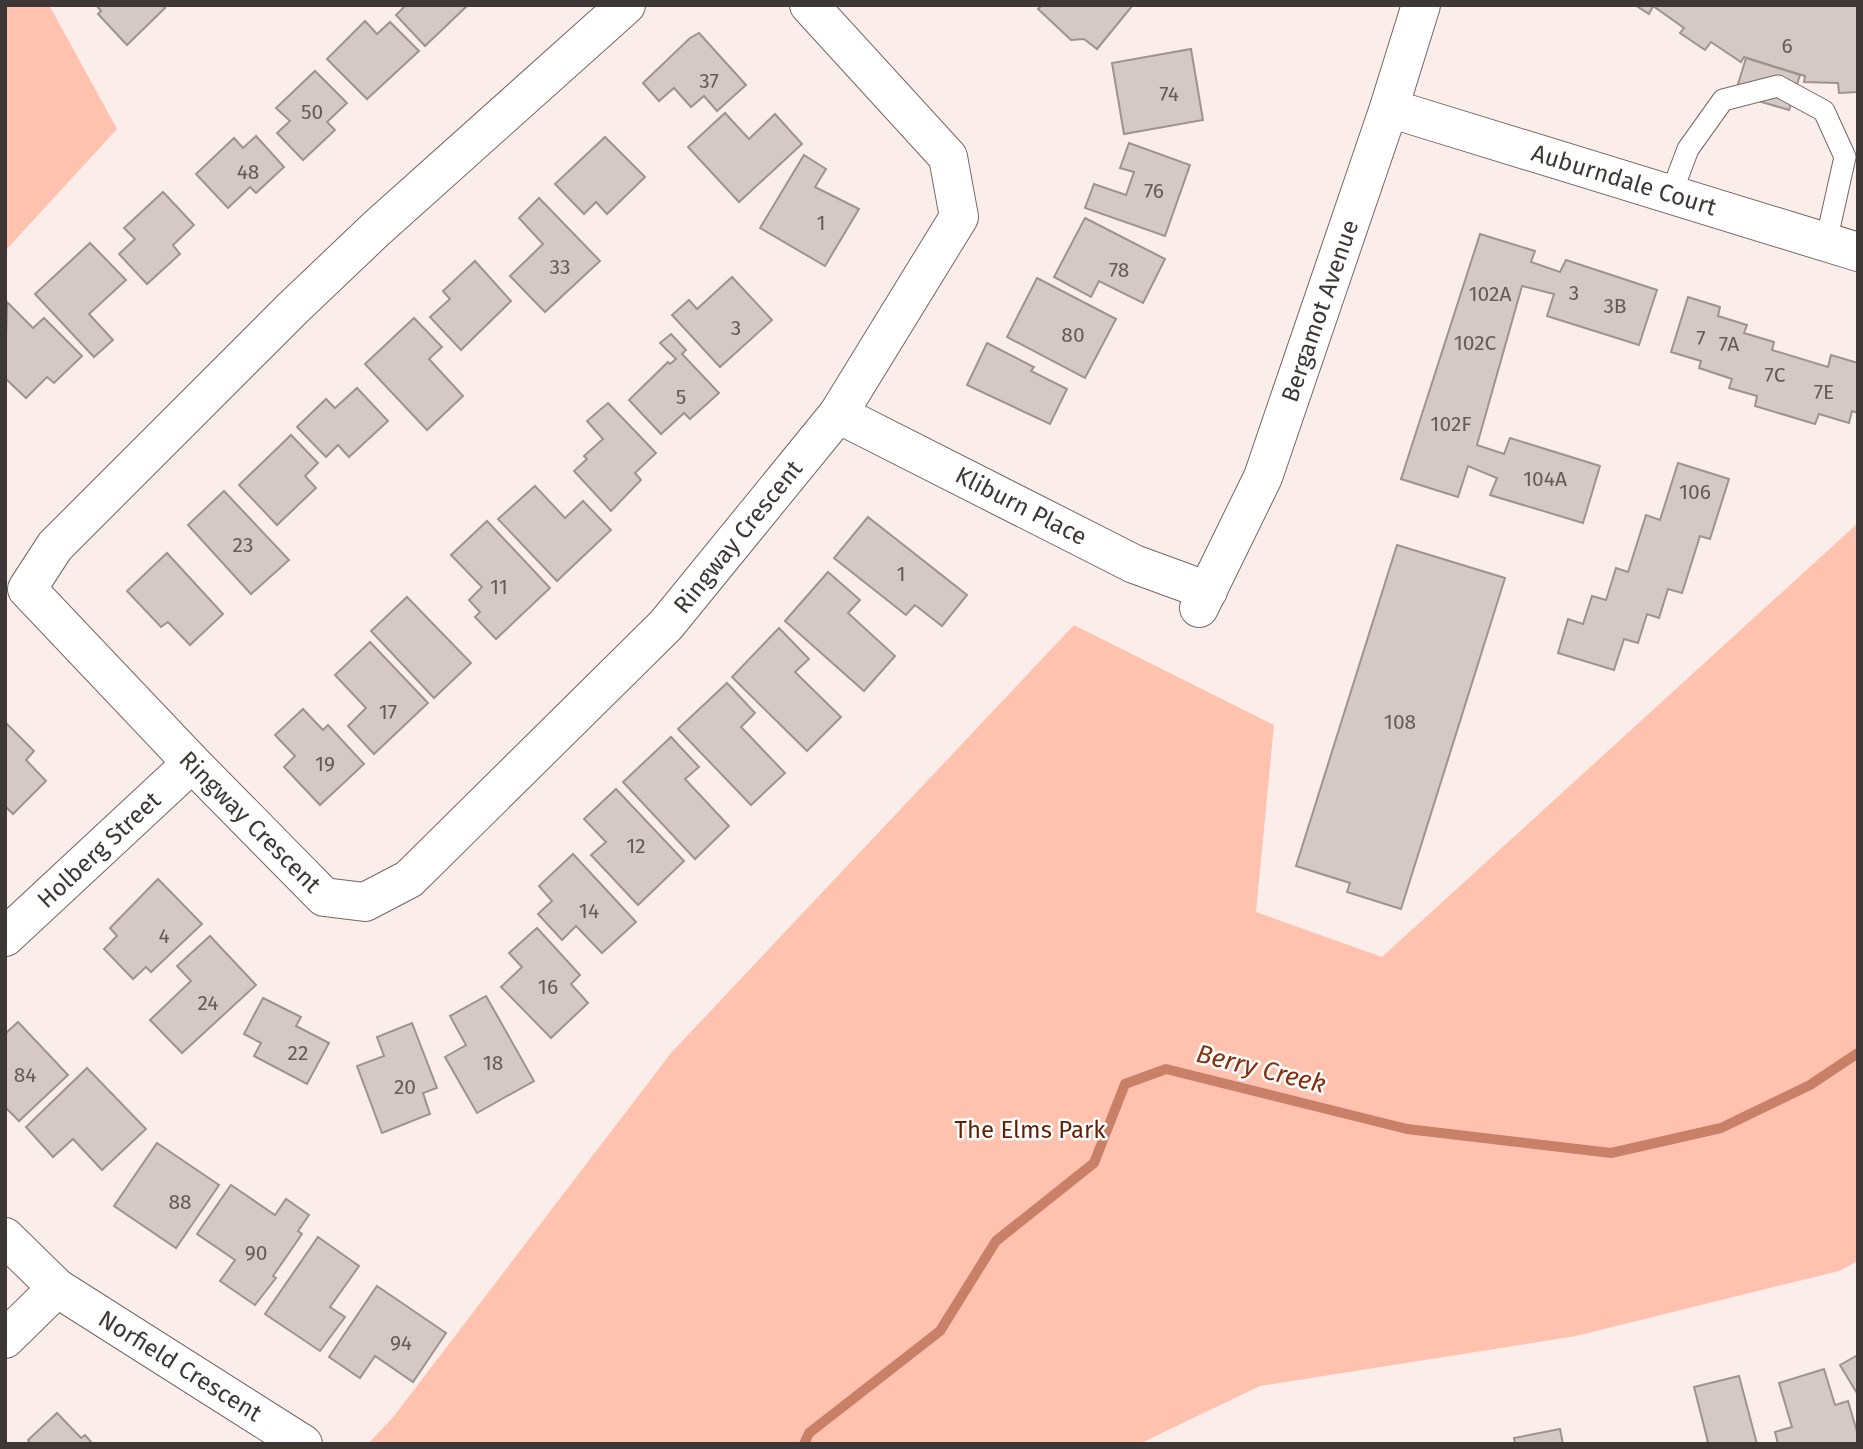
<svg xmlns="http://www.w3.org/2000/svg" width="1863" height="1449" font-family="'Fira Sans',sans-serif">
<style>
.green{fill:#ffc2ae}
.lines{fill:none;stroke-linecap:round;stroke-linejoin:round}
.stream{stroke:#c98068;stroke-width:10}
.building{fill:#d5c9c5;stroke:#9e938f;stroke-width:2}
.lane-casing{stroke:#726864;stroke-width:23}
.street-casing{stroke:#726864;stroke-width:40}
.lane{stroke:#fff;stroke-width:21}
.street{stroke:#fff;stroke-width:38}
.labels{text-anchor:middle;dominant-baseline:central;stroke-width:5;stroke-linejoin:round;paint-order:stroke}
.number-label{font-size:21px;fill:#635c5a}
.street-label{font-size:24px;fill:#3d3836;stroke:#fefefe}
.park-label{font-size:24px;fill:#611f04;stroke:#fefefe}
.water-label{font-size:26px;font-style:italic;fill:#87300d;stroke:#fefefe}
</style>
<rect width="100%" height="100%" fill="#fbeeea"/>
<g class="green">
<path d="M5 5H49L117 129 5 251Z"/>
<path d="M1858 523V1261L1839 1271 1576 1336 1260 1386 1139 1444H368L394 1416 671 1053 1074 625 1274 725 1256 912 1382 957Z"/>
</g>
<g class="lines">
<path class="stream" d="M804 1444 809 1433 940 1331 996 1241 1094 1163 1125 1084 1166 1069 1407 1129 1611 1153 1721 1128 1810 1085 1858 1053"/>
</g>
<g class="building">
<path d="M96 5H162L165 8 127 45 98 14 101 11Z"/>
<path d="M406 5H468L425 46 396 15Z"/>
<path d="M1042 5H1133L1097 49 1084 39 1071 40 1038 9Z"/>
<path d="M1635 5H1858V92L1839 93 1838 83 1804 82 1805 76 1744 57 1741 62 1711 42 1705 50 1680 33 1684 28 1653 6 1649 14Z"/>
<path d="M365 21 377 34 390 22 419 51 367 99 327 59Z"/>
<path d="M699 33 746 85 717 111 704 96 691 107 674 88 659 101 643 83 690 38Z"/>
<path d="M1191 49 1203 120 1124 134 1112 63Z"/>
<path d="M1746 58 1800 75 1789 110 1735 94Z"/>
<path d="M315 71 347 103 327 122 335 130 303 160 277 133 290 121 276 108Z"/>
<path d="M725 113 749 139 775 114 802 144 739 202 688 147Z"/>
<path d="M256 136 284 167 256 193 250 187 228 208 196 174 234 138 243 148Z"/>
<path d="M605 137 645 177 607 214 596 202 584 214 555 184Z"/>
<path d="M1129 143 1190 165 1165 236 1085 208 1094 184 1126 195 1134 172 1120 168Z"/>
<path d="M804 155 826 169 815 187 859 209 825 266 760 228Z"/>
<path d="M163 192 194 225 173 245 180 254 147 284 119 254 135 239 124 228Z"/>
<path d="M539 198 600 261 545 312 510 276 543 244 519 218Z"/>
<path d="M1085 218 1165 259 1143 303 1099 281 1091 297 1054 277Z"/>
<path d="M1480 234 1535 251 1531 262 1560 272 1566 260 1657 290 1639 345 1547 316 1554 294 1522 286 1477 445 1504 454 1510 438 1600 466 1583 523 1490 495 1497 478 1468 466 1458 497 1401 479Z"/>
<path d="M90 243 126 280 89 314 113 340 94 357 35 294Z"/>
<path d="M475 261 511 301 461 350 430 317 450 299 443 291Z"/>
<path d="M732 277 772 320 720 367 672 315 689 300 697 309Z"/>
<path d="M1037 278 1116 319 1085 378 1007 337Z"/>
<path d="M1688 297 1720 307 1718 316 1747 325 1744 333 1774 342 1772 350 1828 367 1831 355 1858 363V413L1852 411 1849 423 1819 414 1815 424 1755 406 1757 396 1729 388 1732 379 1699 368 1701 361 1671 352Z"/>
<path d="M7 302 33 328 44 318 82 356 54 383 47 377 26 398 5 378Z"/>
<path d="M414 318 442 347 429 359 463 396 427 430 365 364Z"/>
<path d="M671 334 686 350 682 354 719 393 690 419 684 413 661 434 629 400 668 362 670 364 676 359 660 343Z"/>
<path d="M987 343 1034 367 1031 371 1067 389 1050 424 967 385Z"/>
<path d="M357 388 388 421 349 457 338 445 326 457 297 427 326 399 335 408Z"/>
<path d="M608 403 656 453 635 473 641 480 611 511 574 471 587 459 584 456 603 439 587 421Z"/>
<path d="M291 435 318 463 305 476 316 488 277 525 239 485Z"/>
<path d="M1678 463 1729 479 1710 539 1700 536 1682 593 1668 589 1659 618 1647 614 1638 643 1624 639 1614 670 1558 653 1568 619 1583 624 1592 596 1606 600 1616 568 1628 572 1646 515 1660 520Z"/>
<path d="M535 486 565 518 583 501 611 530 557 581 498 519Z"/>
<path d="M224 491 289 560 251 594 188 525Z"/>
<path d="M868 517 967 595 942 626 915 605 906 615 834 558Z"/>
<path d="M487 521 550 588 496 639 475 617 480 612 469 600 482 587 451 555Z"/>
<path d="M1397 545 1505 578 1401 909 1347 892 1350 883 1296 866Z"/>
<path d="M167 553 223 614 190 645 168 622 161 627 127 591Z"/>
<path d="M828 572 860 600 848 613 895 656 864 691 785 621Z"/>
<path d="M407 597 471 663 434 698 371 631Z"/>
<path d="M779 628 809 659 795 672 841 717 807 751 732 677Z"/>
<path d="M370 642 428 703 374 754 348 726 366 708 335 675Z"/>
<path d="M727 683 755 713 741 727 785 773 751 805 678 729Z"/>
<path d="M303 709 323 730 328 725 364 764 320 805 284 767 295 756 275 735Z"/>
<path d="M5 722 34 751 26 760 46 781 13 814 5 806Z"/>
<path d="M671 737 699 767 685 779 729 826 695 859 623 782Z"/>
<path d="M616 789 684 861 638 905 591 855 606 842 584 819Z"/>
<path d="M573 854 636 922 602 953 576 926 562 940 538 914 552 901 539 886Z"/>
<path d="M158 879 202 924 151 972 146 967 133 979 104 949 117 936 110 928Z"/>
<path d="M537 928 580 975 571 984 588 1003 551 1038 501 987 522 967 509 953Z"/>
<path d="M210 936 256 985 182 1053 150 1020 191 981 177 966Z"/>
<path d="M486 996 534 1081 477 1113 445 1057 466 1045 450 1016Z"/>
<path d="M263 998 301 1017 296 1026 329 1043 307 1084 254 1056 261 1043 244 1034Z"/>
<path d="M18 1022 68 1075 19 1121 5 1107V1034Z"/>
<path d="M412 1023 437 1088 423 1093 430 1114 382 1133 357 1066 384 1056 377 1037Z"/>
<path d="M87 1068 146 1129 102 1170 73 1139 53 1157 26 1127Z"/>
<path d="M157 1143 219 1185 176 1248 114 1206Z"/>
<path d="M231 1185 275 1215 286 1199 309 1215 298 1231 302 1234 273 1276 276 1278 255 1305 220 1281 235 1260 197 1234Z"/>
<path d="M318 1237 359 1266 330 1307 345 1317 320 1351 265 1314Z"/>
<path d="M377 1286 446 1333 413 1382 375 1356 360 1378 329 1357Z"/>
<path d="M1858 1355V1395L1840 1365Z"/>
<path d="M1824 1369 1835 1405 1848 1401 1858 1435V1444H1778L1775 1432 1792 1427 1779 1383Z"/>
<path d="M1739 1376 1757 1444H1703L1708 1442 1694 1387Z"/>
<path d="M57 1413 81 1438 85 1435 93 1444H31L28 1440Z"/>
<path d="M1560 1429 1563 1444H1515L1514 1438Z"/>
</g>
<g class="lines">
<defs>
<path id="lane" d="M1671 194 1688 149 1723 100 1778 86 1824 111 1845 157 1826 242"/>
<g id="street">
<path d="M626 5 376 229 293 308 55 546 27 589 192 763 324 897 365 902 409 879 666 625 838 414 959 217 948 157 809 5"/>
<path d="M1389 108 1858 252"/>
<path d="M838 414 1134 564 1208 591"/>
<path d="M1199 608 1263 477 1389 108 1421 5"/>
<path d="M5 937 192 763"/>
<path d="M5 1237 57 1288 303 1444"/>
<path d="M5 1339 57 1288"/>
</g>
</defs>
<use href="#lane" class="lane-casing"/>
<use href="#street" class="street-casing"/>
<use href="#lane" class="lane"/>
<use href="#street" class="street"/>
</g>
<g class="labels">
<g class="number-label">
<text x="1787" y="46">6</text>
<text x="709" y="81">37</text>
<text x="1169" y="94">74</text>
<text x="312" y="112">50</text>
<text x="248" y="172">48</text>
<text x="1154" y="191">76</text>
<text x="821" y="223">1</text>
<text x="560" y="267">33</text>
<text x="1119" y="270">78</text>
<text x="1574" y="293">3</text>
<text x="1490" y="294">102A</text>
<text x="1615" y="306">3B</text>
<text x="736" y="328">3</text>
<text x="1073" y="335">80</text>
<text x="1701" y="338">7</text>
<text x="1475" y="343">102C</text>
<text x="1729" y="344">7A</text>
<text x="1775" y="375">7C</text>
<text x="1824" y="392">7E</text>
<text x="681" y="397">5</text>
<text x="1451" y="424">102F</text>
<text x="1545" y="479">104A</text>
<text x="1695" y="492">106</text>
<text x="243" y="545">23</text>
<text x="901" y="574">1</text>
<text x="499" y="587">11</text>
<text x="388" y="712">17</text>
<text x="1400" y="722">108</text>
<text x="325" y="764">19</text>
<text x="636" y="846">12</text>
<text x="589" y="911">14</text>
<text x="164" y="936">4</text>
<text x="548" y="987">16</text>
<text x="208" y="1003">24</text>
<text x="298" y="1053">22</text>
<text x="493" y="1063">18</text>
<text x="25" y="1075">84</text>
<text x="405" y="1087">20</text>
<text x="180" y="1202">88</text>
<text x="256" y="1253">90</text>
<text x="401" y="1343">94</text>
</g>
<g class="street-label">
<text transform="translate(1624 180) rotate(17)">Auburndale Court</text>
<text transform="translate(1320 311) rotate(-71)">Bergamot Avenue</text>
<text transform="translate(1021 506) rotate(27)">Kliburn Place</text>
<text transform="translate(738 537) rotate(-51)">Ringway Crescent</text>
<text transform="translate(250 822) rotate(45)">Ringway Crescent</text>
<text transform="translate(99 850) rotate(-43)">Holberg Street</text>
<text transform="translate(180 1366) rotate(32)">Norfield Crescent</text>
</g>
<g class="park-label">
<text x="1030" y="1130">The Elms Park</text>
</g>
<g class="water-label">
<text transform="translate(1261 1069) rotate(14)">Berry Creek</text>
</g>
</g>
<rect width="1863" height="1449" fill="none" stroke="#3d3836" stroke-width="14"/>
</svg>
